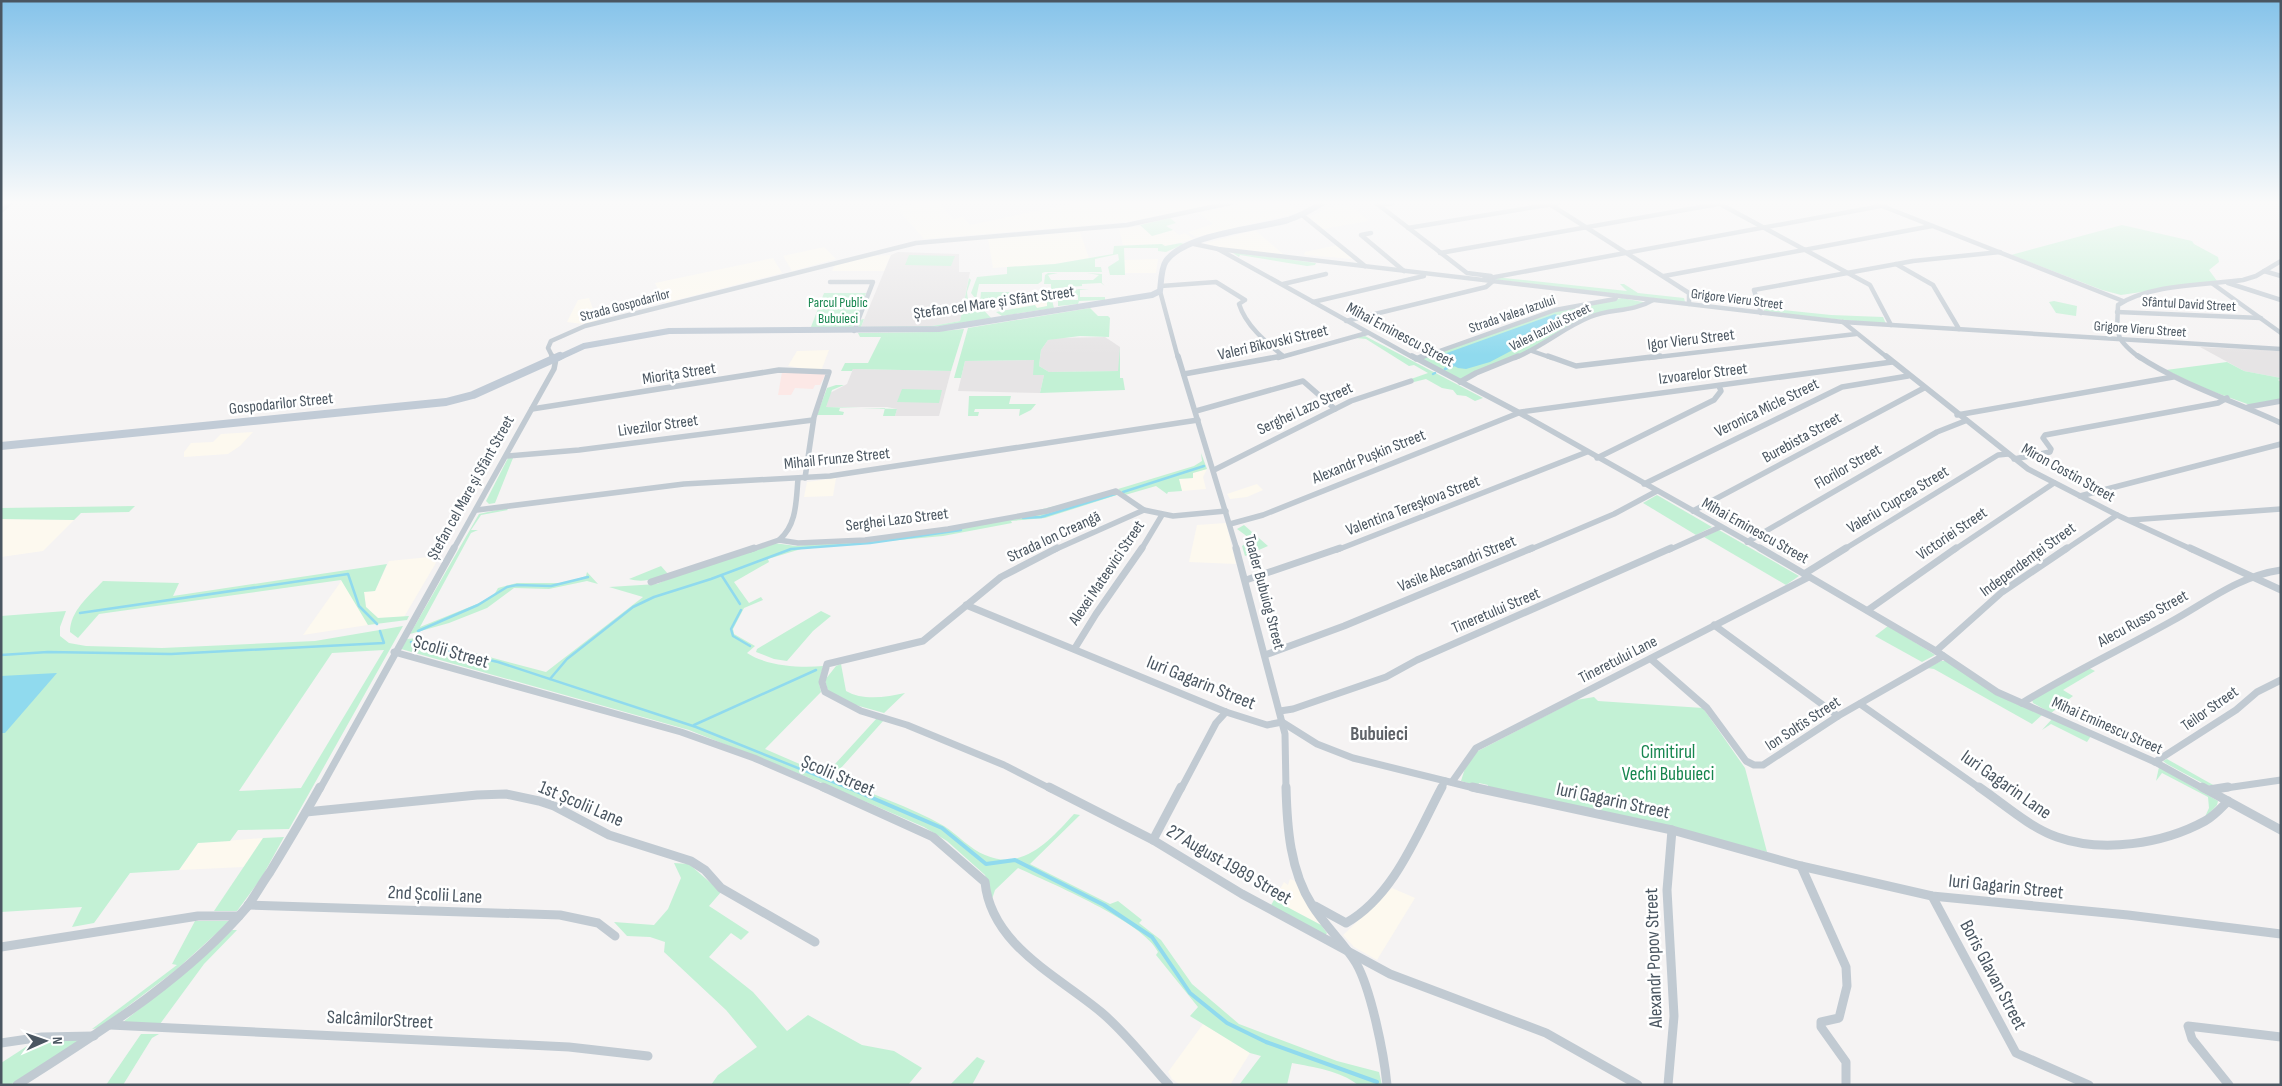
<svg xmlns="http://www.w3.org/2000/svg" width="2282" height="1086" font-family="'Sofia Sans Condensed',sans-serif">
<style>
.commercial{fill:#fdf9ef}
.education{fill:#e6e4e5}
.medical{fill:#fce8e6}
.green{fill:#c3f1d5;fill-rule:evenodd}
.water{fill:#90daee}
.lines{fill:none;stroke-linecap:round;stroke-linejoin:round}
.stream-far1{stroke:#90daee;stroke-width:2.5}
.stream{stroke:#90daee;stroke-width:4}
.street-far3{stroke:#c1cad2;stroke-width:4.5}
.street-far2{stroke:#c1cad2;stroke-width:5.5}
.street-far1{stroke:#c1cad2;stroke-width:7}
.street{stroke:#c1cad2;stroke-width:9}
.secondary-far1{stroke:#c1cbd6;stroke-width:6}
.secondary{stroke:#c1cbd6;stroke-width:8}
.labels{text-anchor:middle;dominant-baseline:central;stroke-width:5;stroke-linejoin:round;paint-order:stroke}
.far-street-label{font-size:14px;fill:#4a5661;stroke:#fff}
.far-park-label{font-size:14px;fill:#17864f;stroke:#fff}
.street-label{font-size:16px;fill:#4a5661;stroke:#fff}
.near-street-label{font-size:19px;fill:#4a5661;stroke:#fff}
.quarter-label{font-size:19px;font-weight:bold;fill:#5f6368;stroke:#fff}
.near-park-label{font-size:19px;fill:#17864f;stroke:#fff}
</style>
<rect width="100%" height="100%" fill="#f5f3f3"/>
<g class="commercial">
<path d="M919 203H939L953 219 963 217 970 225 1075 203H1220L1128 222 924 239 897 208Z"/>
<path d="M1241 203H1287L1302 212 1196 237 1188 232 1213 224 1199 213Z"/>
<path d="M1349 204 1369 221 1323 229 1309 217 1328 208Z"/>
<path d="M1141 226 1152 236 1173 230 1179 235 1185 233 1194 239 1165 246 1162 244 1123 245 1119 229Z"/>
<path d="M1255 230 1284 255 1212 247 1206 243Z"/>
<path d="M1080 232 1089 258 1054 264 993 268 988 238Z"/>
<path d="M1337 245 1354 259 1304 255 1305 252Z"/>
<path d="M824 247 836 259 792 271 783 256Z"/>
<path d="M891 255 884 271H832L835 265 872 256Z"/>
<path d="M773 258 782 273 665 303 655 283Z"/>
<path d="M1158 259 1156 273H1125L1124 260Z"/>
<path d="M589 298 597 321 583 324 567 322 578 300Z"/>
<path d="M1047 298 1048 306 1037 308 1035 305 1014 309 1008 299Z"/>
<path d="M829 350 821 371 788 366 797 351Z"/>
<path d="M253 432 240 446 228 454 184 457V452L191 443 213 442 221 434Z"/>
<path d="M1207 469 1203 477 1206 489 1182 491 1179 479 1193 478 1192 473Z"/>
<path d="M836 478 833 496 804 497 807 482Z"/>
<path d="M1257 484 1263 490 1247 497 1230 499 1227 494Z"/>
<path d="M1 519 74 520 43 551 1 557Z"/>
<path d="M1226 523 1236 564 1189 562 1197 525Z"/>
<path d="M440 556 404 617 378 618 366 607 364 592 375 591 389 561Z"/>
<path d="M342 580 368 625 303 635Z"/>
<path d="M263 838 244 867 179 870 198 843Z"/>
<path d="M1290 879 1295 881 1321 925 1274 900 1284 882 1288 885Z"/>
<path d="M1392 888 1415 898 1377 960 1354 947 1343 935Z"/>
<path d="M1203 1024 1250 1053 1230 1085H1180L1172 1079 1168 1072Z"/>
</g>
<g class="education">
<path d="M898 252 959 254V272H970L960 321 932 326 861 327 891 255Z"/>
<path d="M1105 337 1120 347 1119 371 1049 372 1039 366 1041 350 1048 340 1057 338Z"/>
<path d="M2200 347 2281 351V378L2244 371Z"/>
<path d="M1034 360 1044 375 1040 393 958 391 965 361Z"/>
<path d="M853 369 951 371 939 416H895L897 409 887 407H825L830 393 847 384Z"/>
</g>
<path class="medical" d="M782 372 826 373 820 385H815L813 389 795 388 791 395H778Z"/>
<g class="green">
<path d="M1170 218 1176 223 1166 226 1173 230 1152 236 1140 225Z"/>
<path d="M2122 225 2192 241 2194 244 2218 257 2219 262 2209 270 2217 281 2121 295 2102 290 2011 255Z"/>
<path d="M1181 243 1184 244 1166 252 1158 251V248H1124L1125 275H1110L1108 267 1119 260 1118 254 1095 259V267H1101L1102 272H1045L1042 273V281L1038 284H979L976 299 971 293 977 277 1007 274V267L1055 264 1113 254 1114 246 1162 244 1165 246Z"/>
<path d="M1233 253H1240L1316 263 1315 265 1307 266 1240 255 1239 257Z"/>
<path d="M909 255 955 256 951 266 905 265Z"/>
<path d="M1048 273H1058L1048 275 1051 280H1093L1099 275 1087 273 1102 274V283L1105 286 1101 283 1082 284V286L1057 288 1051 296 1054 308 1002 316 996 312 1035 305 1037 308 1047 306V298L982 300 986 308 980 303 981 292H1045L1046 288H1051V284H1044L1045 275Z"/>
<path d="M1500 275 1504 278 1627 291 1620 284H1624L1638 293 1684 298 1685 302 1490 279Z"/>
<path d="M969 278 971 280 967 292 968 300 975 301 992 319 926 328 858 329 859 320 864 319 861 327 932 326 960 321Z"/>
<path d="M1079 289 1089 290H1080V297H1105V300L1079 301 1078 304 1058 306V300H1078V295H1071V291Z"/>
<path d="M824 293H866L852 329 811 327Z"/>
<path d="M1622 298 1648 303 1592 315 1561 330 1528 351 1461 380 1422 359 1554 312Z"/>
<path d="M2054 301 2077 306 2076 316 2056 313 2049 302Z"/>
<path d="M1090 308 1098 316H1108L1110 318 1109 337 1080 336 1048 340 1041 350 1039 366 1049 372 1118 371 1120 347V378H1123L1125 390 1040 393 1044 375H1033L1034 360 965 361 961 378H954L968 328Z"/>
<path d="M1764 308 1831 315 1883 317 1886 324 1764 312Z"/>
<path d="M964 329 951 371 853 369 852 371H841L845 363H868L881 337H860L858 333 932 332Z"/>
<path d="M1365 336 1483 398 1475 401 1466 396 1457 395 1453 390 1442 388 1426 379 1414 382 1411 379 1428 373 1414 365 1409 366 1366 339 1356 338Z"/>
<path d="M2227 362 2244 371 2281 378 2278 380 2281 382V400L2250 405 2203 388 2166 370Z"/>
<path d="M836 385H844L832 390 826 407 897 409 895 416H883L885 408H840L839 411 844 412 843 415H817L827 388Z"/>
<path d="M902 389 942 390 939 403 897 402Z"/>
<path d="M969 396H1011L1009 404H1036L1031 410 1019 416 1020 409H975L974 412H979L978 416H968Z"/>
<path d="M1201 453 1207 469 1193 473V478L1179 479 1182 491 1168 492 1167 494 1156 486 1125 495 1118 489 1194 466 1202 461Z"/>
<path d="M508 458H513L495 503 489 504 486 501Z"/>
<path d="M1114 492 1117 495 1045 518 1011 521 1012 523 943 536 801 549 768 559 769 562 734 582 749 603 761 597 763 600 744 608 733 629 734 634 755 646 747 653C767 666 799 668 823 666L819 683 821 692 765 749 825 775 877 718 884 720 832 778C869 793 909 806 944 826 958 835 970 849 985 855 1023 872 1051 839 1074 814L1080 815 1030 864 1110 904 1118 901 1142 920 1139 923 1161 940 1192 984 1239 1024 1337 1061 1379 1072 1382 1085H1358C1341 1071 1313 1067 1292 1063L1287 1085H1239L1261 1056 1250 1053 1190 1016 1198 1007 1156 955 1158 952C1144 922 1050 883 1018 868L995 890 992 899 985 875 947 841 924 827 827 785 689 730 401 649 407 639 418 638 546 672 643 597 609 587 657 584 692 569 774 543 796 546 967 527Z"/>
<path d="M1657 495 1712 527 1696 535 1643 503Z"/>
<path d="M135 506 129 512 81 513 74 520 1 519V508Z"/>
<path d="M506 508 508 510 481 515 471 530H478L471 533 420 627 477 604 494 595 498 588 517 583H565L586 576 587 572 598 584 587 581 549 589 514 588 487 608 449 623 410 634 479 514Z"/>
<path d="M1244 525 1268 546 1245 556 1242 546 1252 540 1237 529Z"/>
<path d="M1719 530 1799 576 1786 585 1704 537Z"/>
<path d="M387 564 375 591 364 592 366 607 378 618 409 616 407 620 368 625 341 580 99 614 78 638 70 632C70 611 89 596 103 581L179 583 173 596Z"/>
<path d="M661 566 668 574C654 579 644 583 629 579Z"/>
<path d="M66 611 60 627V636L69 643 86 646 162 648 315 641 403 626 289 829 238 830 230 841 198 843 179 870 130 873 94 923 72 927 82 907 1 912V616ZM384 650 301 788 239 791 332 653Z"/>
<path d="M821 611 831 616 813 631 787 661 774 659 756 652 757 649Z"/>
<path d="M1888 626 1929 651 1935 655 1922 662 1875 636Z"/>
<path d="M1941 661H1946L1999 696 2042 715 2032 724 1934 669 1927 668Z"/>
<path d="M841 664 846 691C863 701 887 697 905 693L884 713 852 704 828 691 825 680 836 666Z"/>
<path d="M2089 668 2095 671 2063 690 2073 696 2051 713 2033 703 2032 700Z"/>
<path d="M1594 697 1598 701 1703 708 1745 768 1767 852 1640 819 1488 788V785L1479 783 1478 786 1461 781 1467 762 1476 752 1576 700Z"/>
<path d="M2052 719 2091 736 2087 742 2051 724 2042 730Z"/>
<path d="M2167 759 2215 786 2206 785 2167 764 2163 761Z"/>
<path d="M2159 767 2218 801 2217 805 2204 819 2209 808 2208 797 2162 773 2156 781Z"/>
<path d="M284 837 262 877 237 911H214L263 838Z"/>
<path d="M674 863 689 864 721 892 709 906 749 932 741 940 731 933 709 957 753 992 787 1031 808 1015 862 1045 894 1051 922 1068 908 1085H711L718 1075 757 1047 726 1010 664 952 665 942 650 937 627 936 614 922 654 925 668 909 681 878Z"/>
<path d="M1274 900 1321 925 1327 933 1325 936 1270 907Z"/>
<path d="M195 921H230L176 970 99 1028 92 1029 177 965 172 964Z"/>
<path d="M232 930H237L204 964 160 1024 123 1022 181 976Z"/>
<path d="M141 1034H159L152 1038 123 1085H106Z"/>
<path d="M74 1039 81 1041 10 1085H1V1063L32 1043Z"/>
<path d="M977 1057 985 1061 972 1085H950Z"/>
</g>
<g class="water">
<path d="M1555 314 1561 317 1549 331 1490 362 1466 369 1458 368 1439 358 1444 354Z"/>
<path d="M57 673 5 733H1V676Z"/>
</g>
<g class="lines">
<g class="stream-far1">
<path d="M1445 369 1454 365"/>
<path d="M1433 374 1435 373"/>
<path d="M1123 492 1204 466"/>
<path d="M1023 518 1041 517 1115 494"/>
<path d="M722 576 740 604"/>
<path d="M741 610 731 629 733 636 750 646"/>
<path d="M80 613 348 574 359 606 377 624"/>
<path d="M418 631 478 605 507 587 517 585 551 586 588 577"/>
<path d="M411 642 498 662 696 727 850 789"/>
<path d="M1 655 48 652 171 654 384 643 380 631"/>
<path d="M550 679 567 659 633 607 654 597 711 579 791 549 870 543 961 530"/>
<path d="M694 725 816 670"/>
</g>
<path class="stream" d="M847 787 942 828 986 864 1015 860 1104 905 1152 937 1190 993 1227 1023 1266 1042 1377 1082"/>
<g class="street-far3">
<path d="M1376 203 1467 273 1491 276"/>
<path d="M1548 203 1689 293V304"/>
<path d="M1720 204 1870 285 1891 325"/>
<path d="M1877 204 2123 301"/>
<path d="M1379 205 1394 203"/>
<path d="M1 211 10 203"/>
<path d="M1302 215 1365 266"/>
<path d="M1408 228 1559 203"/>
<path d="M1371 233 1361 235 1404 271"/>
<path d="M1194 244 1218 249 1843 322 2281 349"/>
<path d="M1218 249 1414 358"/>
<path d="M1440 253 1724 203"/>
<path d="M1896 264 1933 285 1959 329"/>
<path d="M2264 271 2281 276"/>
<path d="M1664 276 1932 226"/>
<path d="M1484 279 1881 206"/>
<path d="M830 282H873L854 331"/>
<path d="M2228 283 2281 300"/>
<path d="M1283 284 1326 274"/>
<path d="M2213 284 2281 333"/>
<path d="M1161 286 1216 282 1245 300 1239 304C1246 326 1266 342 1283 356"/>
<path d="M1160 291 1178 358"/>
<path d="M1313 302 1424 276"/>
<path d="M2117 312 2261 318"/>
<path d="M1761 313 1754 290 1913 261 2000 252"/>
<path d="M1346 321 1486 287 1493 281"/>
<path d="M1843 322 1888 358"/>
<path d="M1532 351 1552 358"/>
<path d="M553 358 548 348 551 341 585 326 916 243 1127 225 1230 203"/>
<path d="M1278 358 1367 333"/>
<path d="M1420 358 1555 310 1615 299 1617 296"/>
<path d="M1515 358C1542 347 1563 328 1590 317 1611 308 1631 313 1653 300"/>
<path d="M1649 358 1856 334"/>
<path d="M2140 358C2114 338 2117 335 2118 305 2150 284 2205 285 2243 280L2256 276 2281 261"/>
</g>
<g class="street-far2">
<path d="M1178 356 1237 550"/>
<path d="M1412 356 1518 412 1763 550"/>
<path d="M1548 356 1576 366 1660 356"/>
<path d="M1886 356 2028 469 2117 515 2193 550"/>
<path d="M2138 356C2182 385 2234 401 2281 423"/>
<path d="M1416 359 1423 356"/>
<path d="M1184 374 1282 356"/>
<path d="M1460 382 1476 373 1518 356"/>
<path d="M2248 407 2281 401"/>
<path d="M532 409 779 370 829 372 814 417 805 478"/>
<path d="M1196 411 1303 381 1335 409"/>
<path d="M1957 415 2173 377"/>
<path d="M507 456 579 450 813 420"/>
<path d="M1597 458 1714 400 1721 391 1719 386"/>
<path d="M2014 459 2050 452 2051 449 2043 438 2045 435 2218 403 2227 398"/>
<path d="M1214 470 1351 401 1411 381"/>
<path d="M1644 484 1842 387 1908 376"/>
<path d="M2080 496 2281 444"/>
<path d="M477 510 684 484 830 476 1198 420"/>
<path d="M1693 511 1924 388"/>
<path d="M2130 520 2281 509"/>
<path d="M1230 524 1263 515 1521 412 1892 362"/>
<path d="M779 540C797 525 796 501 798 479"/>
<path d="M1747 542 1937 432 1965 421"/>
<path d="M453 550 554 369 556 359 552 356"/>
<path d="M750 550 779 540 798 543 865 540 948 529 1047 511 1116 491 1144 510"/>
<path d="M1054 550 1144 510 1173 516 1226 511"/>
<path d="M1141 550 1162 515"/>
<path d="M1337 550 1587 452"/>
<path d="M1529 550 1614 514 1657 491"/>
<path d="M1669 550 1720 527"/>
<path d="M1843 550 1998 455 2008 454"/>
<path d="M1954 550 2054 483"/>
<path d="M2065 550 2117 515"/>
</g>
<g class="street-far1">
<path d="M1236 548 1285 734 1286 789"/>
<path d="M1760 548 1936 651 1997 692 2155 762 2204 789"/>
<path d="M2190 548 2281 590"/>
<path d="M1804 574 1846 548"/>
<path d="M1246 580 1340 548"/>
<path d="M651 582 754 548"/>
<path d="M966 605 1226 712 1267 725 1282 722 1317 744 1353 758 1478 789"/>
<path d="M1868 610 1956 548"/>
<path d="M1714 625 1838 716"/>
<path d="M1075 648 1096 614 1142 548"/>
<path d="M1936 651 2002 592 2067 548"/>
<path d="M394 652 681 732 754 758 826 789"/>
<path d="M1265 655 1344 626 1532 548"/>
<path d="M1651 659 1707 708 1746 761 1754 765H1763L1838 716 1943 656"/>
<path d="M2022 703C2071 673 2122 649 2172 621 2208 601 2239 576 2281 570"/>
<path d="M1860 704 1981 789"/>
<path d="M1280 711 1293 709 1386 677 1417 660 1671 548"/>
<path d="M2155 762 2236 710 2257 692 2281 680"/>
<path d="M1452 782 1476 748 1809 577"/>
<path d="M320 789 454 548"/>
<path d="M1051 789 1004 765 907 725 861 711 825 692 822 682 827 664 923 641 1001 577 1057 548"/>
<path d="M1181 789 1216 723 1226 712"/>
<path d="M1441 789 1445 781"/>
<path d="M2219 789 2281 780"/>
</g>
<g class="street">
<path d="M823 787 933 837 985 882C991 945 1058 976 1101 1012 1126 1033 1147 1061 1169 1085"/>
<path d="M1049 787 1153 840 1242 894 1390 974 1546 1033 1638 1085"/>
<path d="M1286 787C1287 827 1290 871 1312 905 1325 926 1344 943 1356 963 1371 989 1384 1054 1387 1085"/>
<path d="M1472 787 1672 830 1801 866 1932 896 2128 915 2281 934"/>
<path d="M1979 787C2004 804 2029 827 2057 837 2102 853 2163 844 2205 821 2214 816 2221 808 2228 801"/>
<path d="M2202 787 2281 830"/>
<path d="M2209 790 2228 787"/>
<path d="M306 812 477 795 506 794 539 801 554 806 609 835 691 861 705 870 721 888 815 942"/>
<path d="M1153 840 1181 787"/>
<path d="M1801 866 1846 967 1847 986 1839 1018 1821 1022V1027L1846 1062V1085"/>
<path d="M1932 896 2016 1053 2089 1085"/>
<path d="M248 905 560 915 598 923 615 936"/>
<path d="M1315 906 1346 923C1394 896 1417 834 1442 787"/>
<path d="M1 947 198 916H239"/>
<path d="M110 1025 569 1047 648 1056"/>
<path d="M1 1043 42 1037 94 1036"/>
<path d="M17 1085C98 1033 184 981 247 907 255 896 262 883 270 872 287 844 304 816 320 787"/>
<path d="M1668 1085 1674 1016 1667 890 1672 830"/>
<path d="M2229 1085 2192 1039 2188 1026 2281 1037"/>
</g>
<path class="secondary-far1" d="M558 358 584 346 669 331 939 329 1152 295 1160 291C1161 283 1161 268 1166 261 1185 234 1256 229 1288 220 1300 216 1311 210 1322 203"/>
<path class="secondary" d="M1 446 446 402 473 395 560 356"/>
</g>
<linearGradient id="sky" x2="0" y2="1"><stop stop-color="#85c3ea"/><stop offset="0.57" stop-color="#fafafa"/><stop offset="1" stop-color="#fafafa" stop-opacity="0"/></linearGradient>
<rect width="2282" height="355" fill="url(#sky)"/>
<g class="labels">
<g class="far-street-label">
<text transform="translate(1737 299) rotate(7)">Grigore Vieru Street</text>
<text transform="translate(2189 304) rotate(3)">Sfântul David Street</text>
<text transform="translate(625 305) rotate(-15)">Strada Gospodarilor</text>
<text transform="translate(1512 314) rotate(-19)">Strada Valea Iazului</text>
<text transform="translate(1550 327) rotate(-27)">Valea Iazului Street</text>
<text transform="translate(2140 329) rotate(4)">Grigore Vieru Street</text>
</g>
<g class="far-park-label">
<text x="838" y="302">Parcul Public<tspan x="838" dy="16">Bubuieci</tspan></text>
</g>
<g class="street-label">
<text transform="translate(994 303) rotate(-8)">Ștefan cel Mare și Sfânt Street</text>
<text transform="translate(1400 335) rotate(28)">Mihai Eminescu Street</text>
<text transform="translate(1691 340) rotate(-7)">Igor Vieru Street</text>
<text transform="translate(1273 343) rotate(-13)">Valeri Bîkovski Street</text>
<text transform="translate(679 374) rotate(-9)">Miorița Street</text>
<text transform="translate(1703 374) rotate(-7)">Izvoarelor Street</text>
<text transform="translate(281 404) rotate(-6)">Gospodarilor Street</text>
<text transform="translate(1767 408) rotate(-26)">Veronica Micle Street</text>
<text transform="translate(1305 409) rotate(-25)">Serghei Lazo Street</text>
<text transform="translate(658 426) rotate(-8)">Livezilor Street</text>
<text transform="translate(1802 438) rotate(-29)">Burebista Street</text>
<text transform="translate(1369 457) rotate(-22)">Alexandr Pușkin Street</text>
<text transform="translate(837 459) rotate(-6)">Mihail Frunze Street</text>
<text transform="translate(1848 467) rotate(-30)">Florilor Street</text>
<text transform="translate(2068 473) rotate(29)">Miron Costin Street</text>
<text transform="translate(471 488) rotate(-61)">Ștefan cel Mare și Sfânt Street</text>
<text transform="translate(1898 500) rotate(-31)">Valeriu Cupcea Street</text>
<text transform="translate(1413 506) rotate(-21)">Valentina Tereșkova Street</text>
<text transform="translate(897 520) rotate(-7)">Serghei Lazo Street</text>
<text transform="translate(1755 531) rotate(29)">Mihai Eminescu Street</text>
<text transform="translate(1952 534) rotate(-34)">Victoriei Street</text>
<text transform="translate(1054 537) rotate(-25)">Strada Ion Creangă</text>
<text transform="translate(2028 560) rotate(-36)">Independenței Street</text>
<text transform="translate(1457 564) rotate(-22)">Vasile Alecsandri Street</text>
<text transform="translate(1107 573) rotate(-56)">Alexei Mateevici Street</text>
<text transform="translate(1264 592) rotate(75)">Toader Bubuiog Street</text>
<text transform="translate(1496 611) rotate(-23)">Tineretului Street</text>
<text transform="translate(2143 619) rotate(-29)">Alecu Russo Street</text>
<text transform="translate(1618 660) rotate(-27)">Tineretului Lane</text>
<text transform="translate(2210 709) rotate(-35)">Teilor Street</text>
<text transform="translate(1803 724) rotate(-33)">Ion Soltîs Street</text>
<text transform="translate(2107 726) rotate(24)">Mihai Eminescu Street</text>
</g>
<g class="near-street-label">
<text transform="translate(451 652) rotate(16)">Școlii Street</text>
<text transform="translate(1201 683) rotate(22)">Iuri Gagarin Street</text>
<text transform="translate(838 776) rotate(23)">Școlii Street</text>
<text transform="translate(2006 785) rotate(35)">Iuri Gagarin Lane</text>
<text transform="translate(1613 801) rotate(12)">Iuri Gagarin Street</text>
<text transform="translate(581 804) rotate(23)">1st Școlii Lane</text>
<text transform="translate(1229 865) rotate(30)">27 August 1989 Street</text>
<text transform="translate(2006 887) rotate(6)">Iuri Gagarin Street</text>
<text transform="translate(435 895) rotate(3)">2nd Școlii Lane</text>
<text transform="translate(1654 958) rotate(-92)">Alexandr Popov Street</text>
<text transform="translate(1993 975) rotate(62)">Boris Glavan Street</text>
<text transform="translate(380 1020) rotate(3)">SalcâmilorStreet</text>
</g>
<g class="quarter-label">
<text x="1379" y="734">Bubuieci</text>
</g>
<g class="near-park-label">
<text x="1668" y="752">Cimitirul<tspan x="1668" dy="22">Vechi Bubuieci</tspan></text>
</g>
</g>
<rect width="2282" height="1086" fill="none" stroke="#4a5661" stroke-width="5"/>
<g transform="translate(45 1041) rotate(88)" stroke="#ffffff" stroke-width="4" paint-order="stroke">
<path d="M0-4L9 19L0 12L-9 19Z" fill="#4a5661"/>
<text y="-8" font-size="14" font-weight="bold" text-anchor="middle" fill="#4a5661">N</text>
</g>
</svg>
